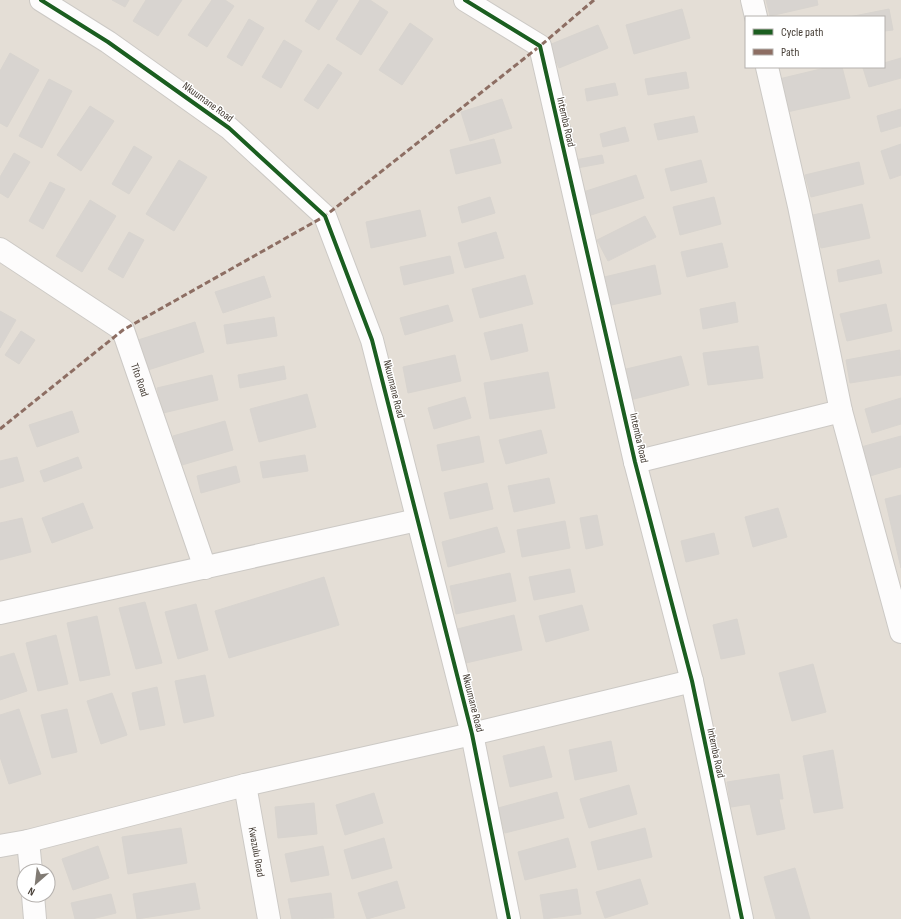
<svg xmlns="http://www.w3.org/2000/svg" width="901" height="919" font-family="'Sofia Sans Condensed',sans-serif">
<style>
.residential{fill:#e4ded6;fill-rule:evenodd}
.building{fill:#d8d4d0;stroke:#d8d4cf}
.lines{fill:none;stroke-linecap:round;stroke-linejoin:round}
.street-casing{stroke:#ccc9c5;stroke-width:24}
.street{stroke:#fdfcfc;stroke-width:22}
.quiet{stroke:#8d6e63;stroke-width:3;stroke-dasharray:6 3;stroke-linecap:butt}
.cycleway-casing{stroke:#fff;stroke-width:6}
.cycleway{stroke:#1b5e20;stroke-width:4}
.labels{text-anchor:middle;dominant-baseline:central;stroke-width:3;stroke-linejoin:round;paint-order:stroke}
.street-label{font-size:11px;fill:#453d35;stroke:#fff}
</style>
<rect width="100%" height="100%" fill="#f0ede9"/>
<path class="residential" d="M0 0H901V919H0ZM746 17H884V67H746ZM24 871H48V895H24Z"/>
<g class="building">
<path d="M112 0H129L125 7Z"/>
<path d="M146 0H182L158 36 133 21Z"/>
<path d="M212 0H225L234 6 207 47 188 35Z"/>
<path d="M318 0H338L319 30 305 21Z"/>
<path d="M360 0H370L388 12 361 55 336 39Z"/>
<path d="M766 0H817L818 5 770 16Z"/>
<path d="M682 9 690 38 634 54 626 25Z"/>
<path d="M889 9 893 30 884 31V17H849Z"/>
<path d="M249 19 264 28 242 66 227 57Z"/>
<path d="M410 23 433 39 402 85 379 70Z"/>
<path d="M598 25 608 48 559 68 549 45Z"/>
<path d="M284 40 302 51 281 88 262 77Z"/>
<path d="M10 53 39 70 7 127 0 123V71Z"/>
<path d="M901 58V78L869 87 863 68 884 67V63Z"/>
<path d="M328 64 342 73 318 109 304 100Z"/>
<path d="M829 67H842L850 98 787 112 779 79Z"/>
<path d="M686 72 689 88 648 95 645 79Z"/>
<path d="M49 79 72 91 42 148 19 136Z"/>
<path d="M615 83 618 95 587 101 585 89Z"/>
<path d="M502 99 512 128 470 141 461 112Z"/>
<path d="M90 106 114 121 81 171 57 155Z"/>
<path d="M901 109V126L881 132 877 116Z"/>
<path d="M694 116 698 132 658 140 654 124Z"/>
<path d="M625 127 629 141 603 147 600 134Z"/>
<path d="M494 139 501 163 456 174 450 150Z"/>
<path d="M901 144V175L890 179 881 151Z"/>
<path d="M134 146 152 157 129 194 112 184Z"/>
<path d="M14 153 30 162 8 198 0 193V177Z"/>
<path d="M602 155 604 163 577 168 575 160Z"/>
<path d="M179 160 207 177 174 231 146 214Z"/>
<path d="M701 160 707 182 671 191 665 169Z"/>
<path d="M859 162 864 184 811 197 805 175Z"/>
<path d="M636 175 644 198 588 216 580 193Z"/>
<path d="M50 182 65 189 43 229 29 221Z"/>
<path d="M490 197 495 213 462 223 458 207Z"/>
<path d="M714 197 721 224 680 235 673 207Z"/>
<path d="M90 200 116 216 82 272 56 256Z"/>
<path d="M862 204 870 238 821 248 813 215Z"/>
<path d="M420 210 426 236 371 248 366 222Z"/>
<path d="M645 216 656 237 608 261 597 240Z"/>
<path d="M129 232 144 240 123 278 108 269Z"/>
<path d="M496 232 504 258 465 268 458 243Z"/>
<path d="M722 243 728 267 687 277 681 252Z"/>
<path d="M450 256 454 273 404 285 400 267Z"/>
<path d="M879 260 882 273 839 282 837 270Z"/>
<path d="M655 265 661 294 607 306 600 278Z"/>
<path d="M525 275 533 304 480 318 472 289Z"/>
<path d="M264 276 271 297 223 313 215 292Z"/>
<path d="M735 302 738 322 703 329 700 309Z"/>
<path d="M886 304 892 331 847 341 840 314Z"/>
<path d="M448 305 453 321 405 335 400 318Z"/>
<path d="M0 311 16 320 0 348Z"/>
<path d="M274 317 277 336 227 344 224 325Z"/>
<path d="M195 322 204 352 148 370 138 340Z"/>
<path d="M522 324 528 351 491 360 484 333Z"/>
<path d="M21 331 35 340 19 364 5 355Z"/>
<path d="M758 346 763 378 708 385 703 353Z"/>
<path d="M900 350 901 375 850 383 846 360Z"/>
<path d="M455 355 461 381 408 393 403 367Z"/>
<path d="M681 356 689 385 630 400 622 370Z"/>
<path d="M284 366 286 379 240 388 238 375Z"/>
<path d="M548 372 555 408 490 419 484 383Z"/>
<path d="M212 375 218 400 163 413 157 388Z"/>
<path d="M307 394 316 427 259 442 250 409Z"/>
<path d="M465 397 471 418 434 429 428 408Z"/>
<path d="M901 398V424L872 433 865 409Z"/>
<path d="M72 411 79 432 37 447 29 425Z"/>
<path d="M225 421 233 450 182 465 173 436Z"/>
<path d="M541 430 547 453 506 464 499 440Z"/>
<path d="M479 436 484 462 442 471 437 445Z"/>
<path d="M901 436V467L870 476 861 447Z"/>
<path d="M305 455 308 471 263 478 260 462Z"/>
<path d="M17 457 24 481 0 488V461Z"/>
<path d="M78 457 82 468 44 482 40 471Z"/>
<path d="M236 466 240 482 201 493 197 476Z"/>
<path d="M549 478 555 503 514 512 508 486Z"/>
<path d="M487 483 493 509 450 519 444 493Z"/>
<path d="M901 495V568L885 499Z"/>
<path d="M83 503 93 528 52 543 42 518Z"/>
<path d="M778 508 787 537 753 547 745 517Z"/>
<path d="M597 515 603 545 586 549 580 518Z"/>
<path d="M22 518 31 552 0 560V523Z"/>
<path d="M565 521 570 548 522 557 517 530Z"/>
<path d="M497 527 505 552 448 567 442 542Z"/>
<path d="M714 533 719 554 686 562 681 541Z"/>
<path d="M570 569 575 592 534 600 529 577Z"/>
<path d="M510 573 516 601 456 614 450 586Z"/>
<path d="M324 577 339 625 229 658 215 611Z"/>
<path d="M145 602 162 663 136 669 119 608Z"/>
<path d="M196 604 208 650 178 659 165 612Z"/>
<path d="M582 605 589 630 546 642 539 616Z"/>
<path d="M514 615 522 650 466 663 457 629Z"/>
<path d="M97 616 110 675 80 681 67 623Z"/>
<path d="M737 619 745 654 721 659 713 625Z"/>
<path d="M56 635 68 684 38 691 26 643Z"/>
<path d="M14 653 27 691 0 700V657Z"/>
<path d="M813 664 826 712 792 721 779 673Z"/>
<path d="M205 675 214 716 184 723 175 681Z"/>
<path d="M157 687 165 725 140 730 132 693Z"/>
<path d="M112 693 127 735 101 744 87 701Z"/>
<path d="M19 709 41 774 9 784 0 757V715Z"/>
<path d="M67 709 77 752 52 758 41 715Z"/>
<path d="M611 741 617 771 575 780 569 750Z"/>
<path d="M544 746 552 777 510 787 503 756Z"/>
<path d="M833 750 843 808 814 813 803 756Z"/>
<path d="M779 774 783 799H779L785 829 757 835 750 804 731 807 727 782Z"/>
<path d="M629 785 637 814 589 828 580 799Z"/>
<path d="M557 792 564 818 505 833 498 808Z"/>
<path d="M374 793 383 823 345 835 336 805Z"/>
<path d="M314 803 317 834 278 838 275 807Z"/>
<path d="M181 828 187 863 128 874 122 837Z"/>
<path d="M645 828 652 857 598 870 591 842Z"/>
<path d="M384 838 392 868 352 879 344 850Z"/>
<path d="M568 838 576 867 525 880 518 852Z"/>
<path d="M98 846 109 878 73 890 62 859Z"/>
<path d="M323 846 329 875 291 882 285 854Z"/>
<path d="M795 868 810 919H776L764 877Z"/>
<path d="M640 879 648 904 605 918 596 892Z"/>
<path d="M397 881 405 908 367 919 358 893Z"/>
<path d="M195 883 200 909 137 919 133 894Z"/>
<path d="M577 889 581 914 544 919 540 895Z"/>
<path d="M331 893 334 918 292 919 288 899Z"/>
<path d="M111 894 116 913 92 919H75L71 903Z"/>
</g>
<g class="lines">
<defs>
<g id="street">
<path d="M41 0 108 42 229 128 325 216 372 340 472 734 509 919"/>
<path d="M465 0 540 46 635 462 692 681 742 919"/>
<path d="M752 0 756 17"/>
<path d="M767 67 799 206 841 411 901 632"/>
<path id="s1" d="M0 249 123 330 205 568"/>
<path d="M635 462 841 411"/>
<path d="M0 613 417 520"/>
<path id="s2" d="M245 785 269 919"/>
<path d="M28 841 31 871"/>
<path d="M0 846 28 841 245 785 472 734 692 681"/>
<path d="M33 895 35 919"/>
</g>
</defs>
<use href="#street" class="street-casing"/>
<use href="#street" class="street"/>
<path class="quiet" d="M0 429 123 330 325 216 540 46 594 0"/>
<defs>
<g id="cycleway">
<path d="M41 0 108 42 229 128 325 216 372 340 472 734 509 919"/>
<path d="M465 0 540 46 635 462 692 681 742 919"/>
</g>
</defs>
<use href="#cycleway" class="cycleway-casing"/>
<use href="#cycleway" class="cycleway"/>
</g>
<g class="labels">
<g class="street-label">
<text transform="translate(208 102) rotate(36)">Nkuumane Road</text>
<text transform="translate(566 122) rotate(77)">Intemba Road</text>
<text stroke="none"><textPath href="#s1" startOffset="200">Tito Road</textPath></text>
<text transform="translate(394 389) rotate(76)">Nkuumane Road</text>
<text transform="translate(639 438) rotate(77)">Intemba Road</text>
<text transform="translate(473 703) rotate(76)">Nkuumane Road</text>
<text transform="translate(716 753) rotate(78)">Intemba Road</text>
<text stroke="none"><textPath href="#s2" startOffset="68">Kwazulu Road</textPath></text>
</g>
</g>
<rect x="745" y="16" width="140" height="52" fill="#ffffff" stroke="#b5b1ae"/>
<rect x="753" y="29" width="20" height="6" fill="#1b5e20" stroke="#b5b1ae"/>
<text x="781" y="36" font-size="12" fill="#453d35">Cycle path</text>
<rect x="753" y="49" width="20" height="6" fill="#8d6e63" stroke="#b5b1ae"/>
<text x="781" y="56" font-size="12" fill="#453d35">Path</text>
<g transform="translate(36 883) rotate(208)"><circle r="19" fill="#ffffff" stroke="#b5b1ae"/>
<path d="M0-3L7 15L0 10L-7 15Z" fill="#817b74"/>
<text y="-6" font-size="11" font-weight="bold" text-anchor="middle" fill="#453d35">N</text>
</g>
</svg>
